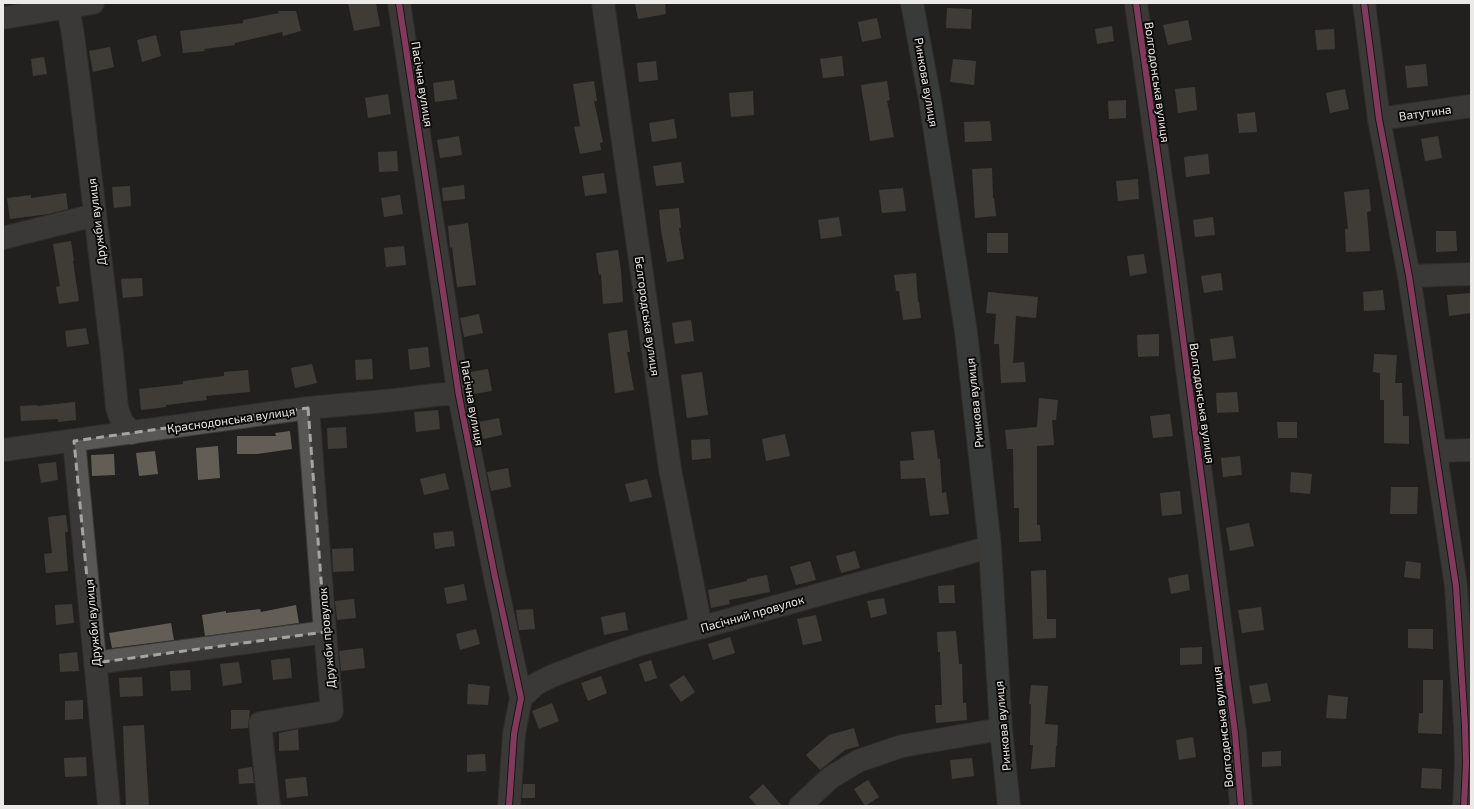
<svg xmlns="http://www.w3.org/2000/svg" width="1474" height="809" font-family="'Exo 2',sans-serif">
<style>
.building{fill:#625d55}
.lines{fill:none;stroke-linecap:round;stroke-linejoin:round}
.minor-casing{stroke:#3c3b39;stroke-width:24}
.major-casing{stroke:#3c3b39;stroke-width:24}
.minor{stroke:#585755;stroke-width:22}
.major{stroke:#555a5c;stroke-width:22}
.cycleway-casing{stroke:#0c0b0a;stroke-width:8}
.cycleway{stroke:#f35aa7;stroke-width:6}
.marked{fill:none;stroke:#a5a4a2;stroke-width:3;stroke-dasharray:8 5;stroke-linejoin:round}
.labels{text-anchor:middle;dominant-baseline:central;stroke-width:4;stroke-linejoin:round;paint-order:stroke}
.street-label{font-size:12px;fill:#ebeae8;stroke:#0c0b0a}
</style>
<rect width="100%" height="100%" fill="#22211f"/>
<g class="building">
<path d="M348 3H376L380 26 354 31Z"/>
<path d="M635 3H665L666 14 638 19Z"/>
<path d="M947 8 972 9 971 29 946 28Z"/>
<path d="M278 11H296L301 31 283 36 282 32 235 43V45L204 49 205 51 183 53 180 31 243 23V20L279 13Z"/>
<path d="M877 18 881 38 862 42 858 22Z"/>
<path d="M1188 20 1192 40 1168 45 1163 25Z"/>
<path d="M1112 26 1114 41 1097 44 1095 29Z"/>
<path d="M1334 29 1335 49 1317 50 1315 30Z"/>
<path d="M156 35 161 56 142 62 137 40Z"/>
<path d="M110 47 114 67 93 72 89 51Z"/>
<path d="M842 56 844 76 823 78 820 59Z"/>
<path d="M44 57 47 74 33 76 31 59Z"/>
<path d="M953 59 976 61 974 85 950 82Z"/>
<path d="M656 61 658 80 639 82 637 63Z"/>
<path d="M1426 64 1428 86 1407 88 1405 66Z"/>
<path d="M454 80 457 99 435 102 433 83Z"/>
<path d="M594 81 597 101H594L603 142 600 143 601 150 580 154 574 127 580 126 573 84Z"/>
<path d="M887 81 890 100 887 101 894 137 870 141 861 85Z"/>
<path d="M1195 87 1197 110 1178 113 1175 89Z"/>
<path d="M1345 89 1349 109 1330 113 1326 93Z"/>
<path d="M753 91 754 115 731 117 729 93Z"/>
<path d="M388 94 391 114 368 118 365 98Z"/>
<path d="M1126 100V118L1109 119 1108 101Z"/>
<path d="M1255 112 1257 132 1239 133 1237 114Z"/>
<path d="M674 119 677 138 652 142 649 123Z"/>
<path d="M990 121 992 141 965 142 964 122Z"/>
<path d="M459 136 462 155 440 158 437 140Z"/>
<path d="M1438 136 1442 158 1425 161 1421 139Z"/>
<path d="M397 151 398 171 379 172 378 152Z"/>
<path d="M1208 154 1210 174 1186 177 1184 157Z"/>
<path d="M681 162 684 183 656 186 653 166Z"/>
<path d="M992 168 993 198H994L996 216 975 218 972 169Z"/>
<path d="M604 173 607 193 585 196 582 176Z"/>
<path d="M1138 179 1139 199 1118 201 1116 181Z"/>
<path d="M464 185 465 199 443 201 442 188Z"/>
<path d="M130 186 131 206 114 208 112 187Z"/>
<path d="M903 188 906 211 882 213 879 190Z"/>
<path d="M1369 189 1371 211 1367 212 1370 251 1346 252 1345 229H1348L1344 192Z"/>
<path d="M66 193 68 209 49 214 10 219 7 198 31 195V198Z"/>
<path d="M400 195 403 214 384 217 381 198Z"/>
<path d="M679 208 681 228H679L684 259 667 262 661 230 659 210Z"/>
<path d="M839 217 842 236 821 239 818 220Z"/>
<path d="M1213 217 1215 235 1195 237 1193 220Z"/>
<path d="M468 223 476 285 457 287 452 247 450 248 448 226Z"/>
<path d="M1436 231H1456L1457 251 1436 252Z"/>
<rect x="987" y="233" width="21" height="20"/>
<path d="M71 241 74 261H73L79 301 59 304 56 287 60 286 53 244Z"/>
<path d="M404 246 406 265 386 267 384 248Z"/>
<path d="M618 250 621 271 623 302 603 304 601 274 599 275 596 253Z"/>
<path d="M1144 254 1147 273 1130 276 1127 256Z"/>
<path d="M916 273 918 302H919L921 318 903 320 899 291H896L894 275Z"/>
<path d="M1221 273 1223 290 1204 293 1201 276Z"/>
<path d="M142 278 143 296 123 298 121 279Z"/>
<path d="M1383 290 1385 310 1364 311 1363 292Z"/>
<path d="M988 292 1038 297 1036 318 1016 316 1013 363 1024 362 1026 382 1001 383 999 344H994L996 314 986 313Z"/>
<path d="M1471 293V313L1449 316 1447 295Z"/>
<path d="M479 314 483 333 464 337 460 318Z"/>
<path d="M691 320 694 341 675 344 672 323Z"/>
<path d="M86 328 89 344 67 347 65 331Z"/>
<path d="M627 330 630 352H627L634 390 615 393 608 333Z"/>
<path d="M1159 334V356L1138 357 1137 335Z"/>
<path d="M1233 336 1236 358 1213 361 1210 339Z"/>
<path d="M428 347 430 367 410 370 408 349Z"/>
<path d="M1374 354 1397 355 1395 383H1402L1403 416H1409V444L1384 443V400H1380V373L1373 372Z"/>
<path d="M372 359 373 379 356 380 355 360Z"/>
<path d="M312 364 317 383 295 388 291 368Z"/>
<path d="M488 369 492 391 473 394 470 372Z"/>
<path d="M248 370 250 392 206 396 207 400 166 405V407L141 410 139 389 183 384V381L224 376V372Z"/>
<path d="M702 372 708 415 687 418 681 375Z"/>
<path d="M1237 392 1239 412 1217 413 1216 393Z"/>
<path d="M1039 398 1058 400 1056 420H1052L1054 445 1037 446V525H1040L1041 541 1019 542V508H1014L1013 449H1007L1005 430 1037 427Z"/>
<path d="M75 402 76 420 58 422V419L21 421 20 406 37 405V406Z"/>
<path d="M438 410 440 429 416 432 414 412Z"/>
<path d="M1170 414 1173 436 1153 438 1150 416Z"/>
<path d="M499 418 502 435 483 439 479 422Z"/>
<path d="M1277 422H1297V438H1278Z"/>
<path d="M346 427 347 448 328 449 327 428Z"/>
<path d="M934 430 938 459H940L942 493 946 492 949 514 930 516 925 478 901 479 900 461 914 460 911 432Z"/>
<path d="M290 431 292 449 257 454H237V436H276L275 433Z"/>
<path d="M785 434 790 456 766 461 762 439Z"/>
<path d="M710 439 711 458 692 460 691 440Z"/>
<path d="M218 446 220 478 198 480 196 448Z"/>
<path d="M155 451 158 474 139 476 136 453Z"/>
<path d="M114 454 115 475 92 476 91 455Z"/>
<path d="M1240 456 1242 475 1223 477 1221 458Z"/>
<path d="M56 462 58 480 41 483 38 464Z"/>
<path d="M508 468 511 487 491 491 487 472Z"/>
<path d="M1291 472 1312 474 1310 494 1290 492Z"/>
<path d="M445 473 449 489 424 495 420 479Z"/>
<path d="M647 479 652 497 630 502 625 484Z"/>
<path d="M1391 487H1418L1417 514H1390Z"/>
<path d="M1180 491 1182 514 1162 516 1160 493Z"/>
<path d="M66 515 68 532H65L68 571 46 573 44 554 52 553 48 517Z"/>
<path d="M1249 523 1254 546 1230 551 1226 528Z"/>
<path d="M453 531 455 546 435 549 433 533Z"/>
<path d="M353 548 354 571 333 572 332 549Z"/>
<path d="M855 551 860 568 841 573 836 556Z"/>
<path d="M810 561 816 580 796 585 790 567Z"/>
<path d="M1406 561 1421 563 1420 579 1404 577Z"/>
<path d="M1046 570 1047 619H1056V638L1033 639 1031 571Z"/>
<path d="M1188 574 1190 590 1171 594 1168 578Z"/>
<path d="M767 575 770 592 729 600 730 604 711 608 708 590 747 581V579Z"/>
<path d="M464 584 467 600 447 604 444 588Z"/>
<path d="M954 585 955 603H939L938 586Z"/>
<path d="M884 598 887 614 871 618 867 601Z"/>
<path d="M354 599 356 618 337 620 335 601Z"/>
<path d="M72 604 74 623 56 625 55 605Z"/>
<path d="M296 605 299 623 205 636 202 615 226 611V613L260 609 261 612Z"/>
<path d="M1261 607 1264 630 1242 633 1238 610Z"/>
<path d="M533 609 535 629 519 630 516 610Z"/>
<path d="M625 612 628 630 604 635 601 617Z"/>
<path d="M816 615 822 641 803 645 797 619Z"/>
<path d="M171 623 174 640 112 648 109 633Z"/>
<path d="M476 629 480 644 460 650 456 634Z"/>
<path d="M1408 629H1433V649L1408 648Z"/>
<path d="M956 631 959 664H962L963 703H966L967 720 936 723 935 705H942L940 652H938L937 632Z"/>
<path d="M730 637 735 653 713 660 708 644Z"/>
<path d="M1202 647V664L1180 665V648Z"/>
<path d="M363 648 365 668 341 671 339 651Z"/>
<path d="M77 652 79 671 60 672 59 654Z"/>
<path d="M290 658 292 678 273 680 271 660Z"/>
<path d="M651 660 657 678 645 682 639 664Z"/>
<path d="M239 662 242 683 223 686 220 664Z"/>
<path d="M190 670 191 690 171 691 170 671Z"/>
<path d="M684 675 695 692 681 702 669 685Z"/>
<path d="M601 676 607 693 588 701 581 683Z"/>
<path d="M142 677 143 696 120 697 119 678Z"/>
<path d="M1423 680H1443L1442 734 1418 733 1419 713H1423Z"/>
<path d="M1267 683 1271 701 1253 704 1249 686Z"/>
<path d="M468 684 490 686 488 705 467 704Z"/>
<path d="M1031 685 1048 686 1045 724 1058 725 1057 746H1056L1055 767 1031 769 1033 745H1030L1031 704H1029Z"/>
<path d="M1328 695 1348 697 1346 719 1326 718Z"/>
<path d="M83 700V719L65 720V701Z"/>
<path d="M552 703 559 721 539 729 532 711Z"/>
<path d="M231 710H250L248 728 231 729Z"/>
<path d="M144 725 149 806H126L123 726Z"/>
<path d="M854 728 859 746 845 750 820 770 806 755 829 735Z"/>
<path d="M298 729 299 750 279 751V733Z"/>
<path d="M1193 737 1196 757 1179 760 1176 740Z"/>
<path d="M1281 751V766L1262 767V752Z"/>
<path d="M485 754 486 771 467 772V755Z"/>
<path d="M86 757 87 776 65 777 64 758Z"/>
<path d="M972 758 974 776 952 779 950 760Z"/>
<path d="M252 767 254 783 239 784 238 769Z"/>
<path d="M1422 768 1442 769 1441 789 1421 788Z"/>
<path d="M306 777 308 796 287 798 285 779Z"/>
<path d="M868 780 879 797 865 806 854 789Z"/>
<path d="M523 784H535V798H522Z"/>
<path d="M763 784 782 806H757L749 797Z"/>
</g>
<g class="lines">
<defs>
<g id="minor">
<path d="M399 3 459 396 495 577 521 698 514 734 509 806"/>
<path d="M603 3 670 469 701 627"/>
<path d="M1136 3 1173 262 1235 733 1241 806"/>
<path d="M1364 3 1379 119 1409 276 1456 586 1465 726 1466 763 1464 806"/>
<path d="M68 7 73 35 80 88 112 355 117 408 122 422 132 433"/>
<path d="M3 18 93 3"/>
<path d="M1379 119 1471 106"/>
<path d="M3 238 95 215"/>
<path d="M1409 276 1471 274"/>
<path d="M74 441 109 806"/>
<path d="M3 450 308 408 395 400 434 395 447 394 459 396"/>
<path d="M1435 451 1471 450"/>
<path d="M95 663 325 632"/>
<path d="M521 698 536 684 552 676 591 661 638 645 990 547"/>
<path d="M269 806 260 723 332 711 325 632 308 408"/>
<path d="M800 806 830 778 858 761 902 746 1001 729"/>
</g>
<path id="major" d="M912 3 930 100 966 332 990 547 1001 729 1009 806"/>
</defs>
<use href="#minor" class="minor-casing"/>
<use href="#major" class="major-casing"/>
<use href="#minor" class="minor"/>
<use href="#major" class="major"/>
<defs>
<g id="cycleway">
<path d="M399 3 459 396 495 577 521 698 514 734 509 806"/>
<path d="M1136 3 1173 262 1235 733 1241 806"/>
<path d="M1364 3 1379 119 1409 276 1456 586 1465 726 1466 763 1464 806"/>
</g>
</defs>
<use href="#cycleway" class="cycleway-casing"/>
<use href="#cycleway" class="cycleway"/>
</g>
<path d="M0 0H1474V809H0ZM308 408 325 632 95 663 74 441Z" fill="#22211f" fill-opacity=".55" fill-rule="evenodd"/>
<path class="marked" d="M308 408 325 632 95 663 74 441Z"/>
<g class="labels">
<g class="street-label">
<text transform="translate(927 82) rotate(80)">Ринкова вулиця</text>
<text transform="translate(1158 82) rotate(82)">Волгодонська вулиця</text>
<text transform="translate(423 84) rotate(81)">Пасічна вулиця</text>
<text transform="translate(1425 112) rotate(-8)">Ватутина</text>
<text transform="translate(96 222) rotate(-97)">Дружби вулиця</text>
<text transform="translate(648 316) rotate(82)">Бєлгородська вулиця</text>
<text transform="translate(473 403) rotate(80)">Пасічна вулиця</text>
<text transform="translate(974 403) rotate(-96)">Ринкова вулиця</text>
<text transform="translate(1203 403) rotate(82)">Волгодонська вулиця</text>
<text transform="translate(231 419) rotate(-8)">Краснодонська вулиця</text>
<text transform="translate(752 613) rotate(-16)">Пасічний провулок</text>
<text transform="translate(92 623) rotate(-95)">Дружби вулиця</text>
<text transform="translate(326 638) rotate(-95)">Дружби провулок</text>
<text transform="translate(1002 726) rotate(-95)">Ринкова вулиця</text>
<text transform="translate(1222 727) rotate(-96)">Волгодонська вулиця</text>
</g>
</g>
<rect width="1474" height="809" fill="none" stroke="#ebeae8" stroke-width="8"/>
</svg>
